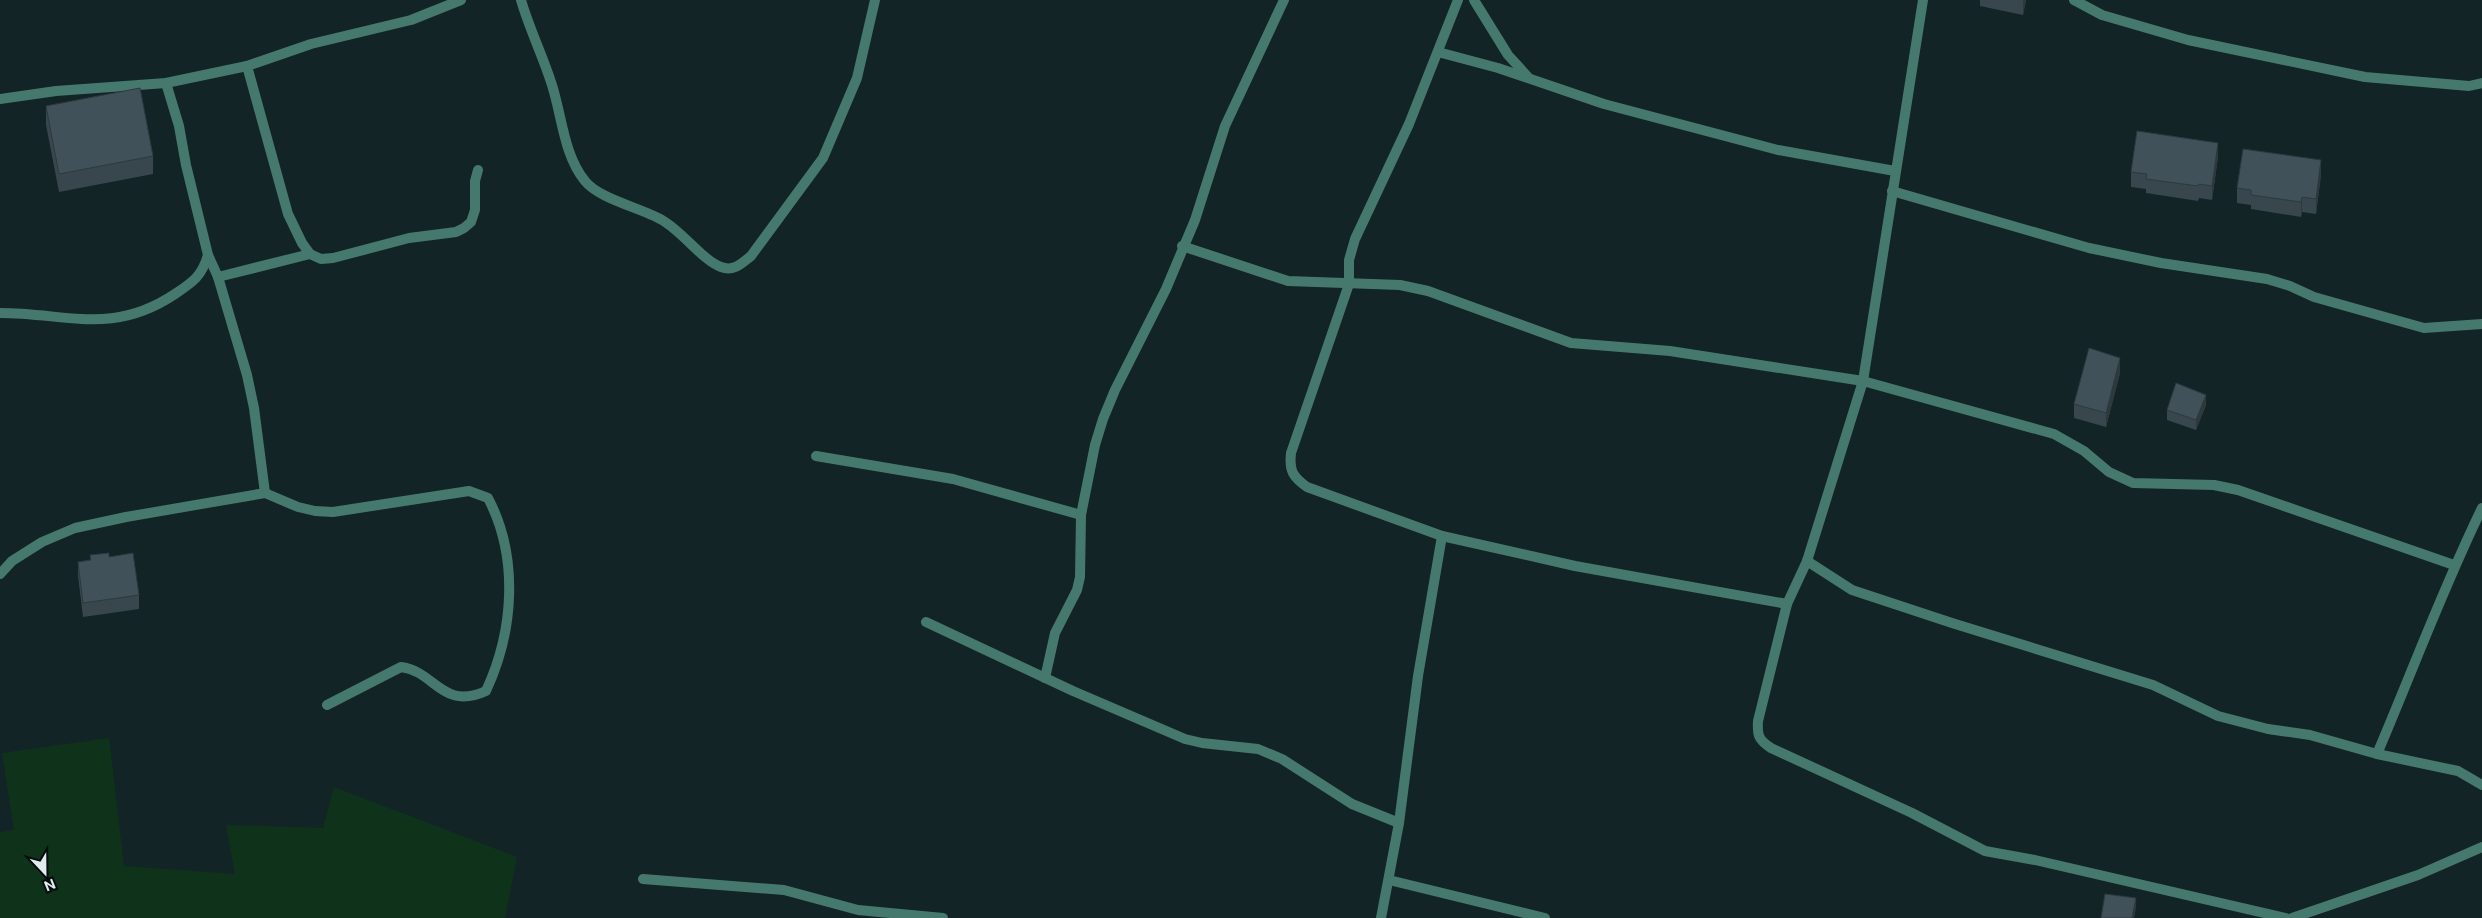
<svg xmlns="http://www.w3.org/2000/svg" width="2482" height="918" font-family="'Public Sans',sans-serif">
<style>
.green{fill:#0f331a}
.lines{fill:none;stroke-linecap:round;stroke-linejoin:round}
.minor{stroke:#46796e;stroke-width:10}
.wall{fill:#38464d}
.shaded-wall{fill:#2e393e}
.building{fill:#415159;stroke:#2e393e}
</style>
<rect width="100%" height="100%" fill="#122426"/>
<path class="green" d="M109 738 124 866 235 874 226 825 323 828 334 787 517 857 505 918H0V832L14 830 2 753Z"/>
<g class="lines">
<g class="minor">
<path d="M521 0C529 28 542 54 551 82 562 114 563 154 585 181 599 199 642 208 662 220 683 232 702 260 721 267 734 272 742 263 751 256L823 158 857 78 875 0"/>
<path d="M1458 0 1409 124 1355 239 1349 260V284L1291 453C1289 471 1293 477 1307 487L1442 536 1575 566 1787 604"/>
<path d="M1474 0 1508 55 1528 77"/>
<path d="M1923 0 1863 381 1807 561 1787 604 1758 721C1757 736 1759 740 1771 748L1912 813 1985 851 2035 860 2286 918"/>
<path d="M2074 0 2102 15 2188 40 2365 77 2469 86 2482 83"/>
<path d="M1438 52 1498 68 1604 104 1778 150 1895 171"/>
<path d="M247 66 288 214 302 243 310 254 321 259 333 258 409 238 456 232 464 228 471 222 475 210V181L478 170"/>
<path d="M166 83 179 126 186 165 208 255 218 277 247 375 254 408 265 493"/>
<path d="M0 99 56 91 166 83 247 66 311 44 411 20 461 0"/>
<path d="M1892 191 2089 248 2161 263 2267 279 2290 286 2314 297 2424 328 2482 324"/>
<path d="M1182 246 1288 281 1400 285 1428 291 1571 343 1670 351 1863 381 2054 434 2084 451 2109 472 2133 483 2214 485 2238 490 2454 565"/>
<path d="M218 277 310 254"/>
<path d="M0 313C67 313 112 336 175 294 193 282 202 276 208 255"/>
<path d="M816 456 953 479 1081 515"/>
<path d="M1807 561 1852 590 1952 623 2153 685 2218 716 2268 729 2310 735 2377 754 2458 771 2482 785"/>
<path d="M0 574 12 561 42 542 75 528 126 517 265 493 298 507 315 511 333 512 469 491 488 498C519 557 514 631 486 691 442 711 435 671 401 667L327 705"/>
<path d="M926 622 1073 691 1185 739 1202 743 1258 749 1282 759 1352 804 1399 823"/>
<path d="M1045 678 1055 633 1077 590 1080 577 1081 515 1095 445 1103 419 1115 390 1166 289 1195 220 1225 126 1284 0"/>
<path d="M2377 754C2412 672 2443 588 2482 508"/>
<path d="M643 879 784 890 858 910 943 918"/>
<path d="M1389 880 1545 918"/>
<path d="M1381 918 1399 823 1418 676 1442 536"/>
<path d="M2292 918 2418 875 2482 847"/>
</g>
</g>
<g class="wall">
<path d="M1980 0H2026L2023 15 1980 6Z"/>
<path d="M46 106 153 156V174L59 192 46 125Z"/>
<path d="M2218 157 2212 200 2199 198 2198 201 2146 193V189L2131 187V172Z"/>
<path d="M2321 175 2316 214 2302 212 2301 217 2251 209V205L2237 203V188Z"/>
<path d="M2120 373 2106 427 2074 418V404Z"/>
<path d="M2206 405 2196 430 2167 420V410Z"/>
<path d="M90 555 109 557 139 595V609L83 617 78 576V562L90 560Z"/>
</g>
<g class="shaded-wall">
<path d="M2023 0H2026L2023 15Z"/>
<path d="M2218 143V157L2212 200V186Z"/>
<path d="M2321 160V175L2316 214V199Z"/>
<path d="M2302 197V212L2301 217V202Z"/>
<path d="M2120 358V373L2106 427V413Z"/>
<path d="M2206 395V405L2196 430V420Z"/>
<path d="M2136 898V908L2134 918H2132Z"/>
</g>
<g class="building">
<path d="M140 88 153 156 59 174 46 106Z"/>
<path d="M2137 131 2218 143 2212 186 2199 184 2198 186 2146 179 2147 174 2131 172Z"/>
<path d="M2243 149 2321 160 2316 199 2302 197 2301 202 2251 195V190L2237 188Z"/>
<path d="M2089 348 2120 358 2106 413 2074 404Z"/>
<path d="M2176 383 2206 395 2196 420 2167 410Z"/>
<path d="M109 553V557L133 553 139 595 83 603 78 562 91 560 90 555Z"/>
<path d="M2105 894 2136 898 2132 918H2101Z"/>
</g>
<g transform="translate(45 873) rotate(158)" stroke="#050c0d" stroke-width="4" paint-order="stroke">
<path d="M0-4L9 19L0 12L-9 19Z" fill="#e1ecee"/>
<text y="-8" font-size="14" font-weight="bold" text-anchor="middle" fill="#e1ecee">N</text>
</g>
</svg>
